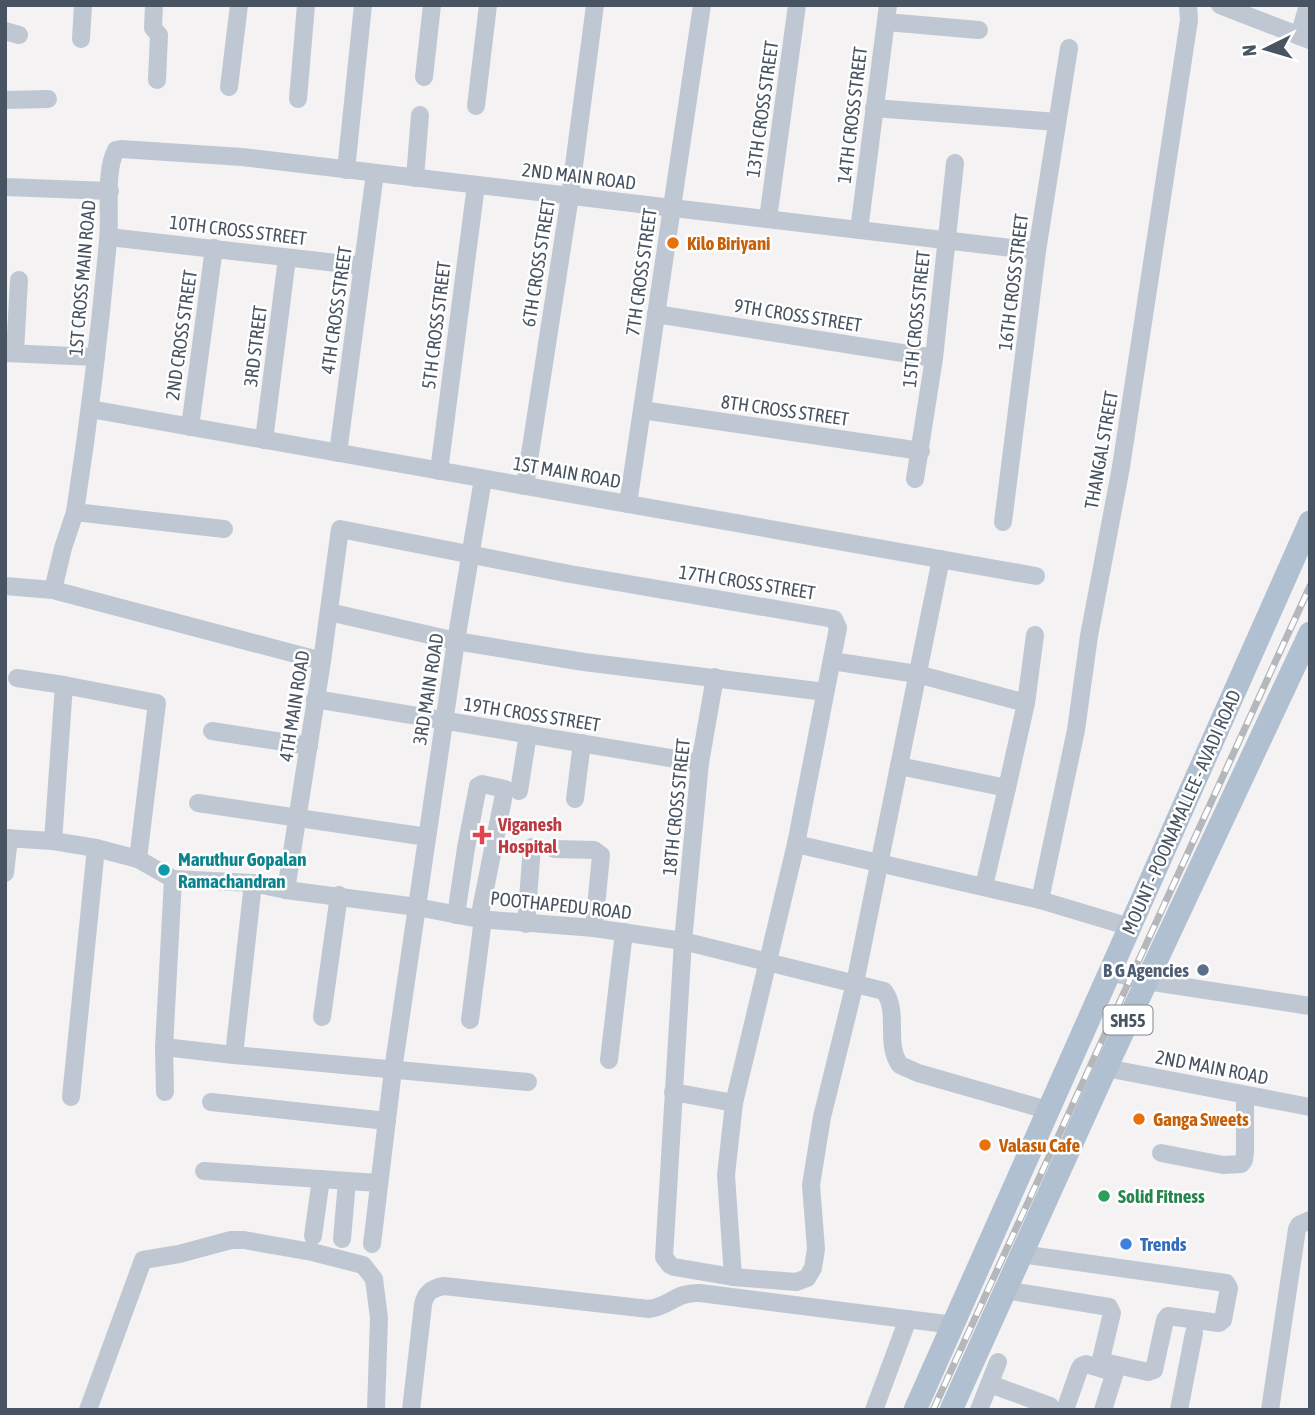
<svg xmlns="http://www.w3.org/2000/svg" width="1315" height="1415" font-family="'Asap Condensed',sans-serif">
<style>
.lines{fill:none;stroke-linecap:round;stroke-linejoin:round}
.minor{stroke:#bfc8d2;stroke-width:18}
.major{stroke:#b1c0d1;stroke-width:23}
.rail-casing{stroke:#b4b7bc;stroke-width:7}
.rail{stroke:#fff;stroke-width:4.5;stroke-dasharray:13;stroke-linecap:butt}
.food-dot{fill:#e8710a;stroke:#fff;stroke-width:2.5}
.health-dot{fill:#e0444e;stroke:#fff;stroke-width:2.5}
.culture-dot{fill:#0f9aa8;stroke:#fff;stroke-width:2.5}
.service-dot{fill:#5c6f8a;stroke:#fff;stroke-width:2.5}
.leisure-dot{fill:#2e9e5b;stroke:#fff;stroke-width:2.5}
.shop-dot{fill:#3f7fe0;stroke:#fff;stroke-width:2.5}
.labels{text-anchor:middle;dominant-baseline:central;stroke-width:5;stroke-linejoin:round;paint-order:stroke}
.shield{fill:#fff;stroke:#7f8790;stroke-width:2}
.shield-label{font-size:18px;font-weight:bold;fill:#485461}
.street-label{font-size:19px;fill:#485461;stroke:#fff}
.food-label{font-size:19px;font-weight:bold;fill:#c56008;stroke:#fff;text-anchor:start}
.health-label{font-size:19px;font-weight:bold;fill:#be3a42;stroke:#fff;text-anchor:start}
.culture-label{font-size:19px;font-weight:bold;fill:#0d838f;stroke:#fff;text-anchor:start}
.service-label{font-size:19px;font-weight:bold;fill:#4e5e75;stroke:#fff;text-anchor:end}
.leisure-label{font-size:19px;font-weight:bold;fill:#27864d;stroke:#fff;text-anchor:start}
.shop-label{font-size:19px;font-weight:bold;fill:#366cbe;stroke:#fff;text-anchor:start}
</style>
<rect width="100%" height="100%" fill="#f4f2f2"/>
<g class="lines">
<g class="minor">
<path d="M154 5 153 28 159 35 157 80"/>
<path d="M1220 5 1310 40"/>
<path d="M886 22 979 30"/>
<path d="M5 31 19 35"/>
<path d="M1299 36 1308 5"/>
<path d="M81 39 83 5"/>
<path d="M424 77 432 5"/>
<path d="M229 87 239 5"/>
<path d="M298 99 306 5"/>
<path d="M5 100 48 99"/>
<path d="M476 106 488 5"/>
<path d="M874 108 1057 122"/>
<path d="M346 170 363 5"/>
<path d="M415 178 420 115"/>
<path d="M5 187 110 191"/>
<path d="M768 219 797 5"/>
<path d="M859 230 888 5"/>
<path d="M109 237 363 266"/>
<path d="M656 314 934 358"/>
<path d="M5 353 96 357"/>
<path d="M15 353 19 280"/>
<path d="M90 409 1036 576"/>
<path d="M642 410 921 451"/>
<path d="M190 427 214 248"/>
<path d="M264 440 287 258"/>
<path d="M338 453 375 173"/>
<path d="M439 471 476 185"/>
<path d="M915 479 934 358 955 163"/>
<path d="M525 486 570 196 595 5"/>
<path d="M628 504 702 5"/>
<path d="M75 512 63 548 53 590 322 661"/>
<path d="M1003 522 1037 251 1069 48"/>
<path d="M224 529 75 512C89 421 100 331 108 240 111 215 104 172 116 150L121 149 242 157 1037 251"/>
<path d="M5 586 53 590"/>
<path d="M329 612 456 641 584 662 825 692"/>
<path d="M832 661 917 674 1026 703 1007 788"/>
<path d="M715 677 700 763 683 941 664 1257 670 1265 674 1267 733 1277 796 1282 807 1278 813 1268 816 1249 811 1185 822 1117 855 983 941 559"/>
<path d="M17 678 64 685"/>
<path d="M315 699 700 763"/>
<path d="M1026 703 1035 635"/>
<path d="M212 731 309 746"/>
<path d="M899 766 1007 788 984 886"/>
<path d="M519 791 528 734"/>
<path d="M575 799 582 743"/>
<path d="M198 803 427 837"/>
<path d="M5 838 53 841 96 848 138 859 173 879 253 883 286 890 417 907 479 919 594 928 683 941 884 991C900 1013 884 1043 900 1065L918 1073 1047 1110"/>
<path d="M53 841 64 685 157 703 138 859"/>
<path d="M796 844 1040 900 1130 927"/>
<path d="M554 849 594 850 601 855 594 928"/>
<path d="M5 873 9 838"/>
<path d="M286 890 322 661 340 529 570 574 834 619 838 628 796 844 734 1103 726 1175 733 1277"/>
<path d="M1040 900 1076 730 1089 636 1121 467 1189 20 1188 5"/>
<path d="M456 915 466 848 478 786 482 784 505 789 479 919"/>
<path d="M526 924 532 847"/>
<path d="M1110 972 1146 981 1310 1006"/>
<path d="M322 1017 339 895"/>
<path d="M470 1020 483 919"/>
<path d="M164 1047 234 1055 528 1082"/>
<path d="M234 1055 253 883"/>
<path d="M609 1060 624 932"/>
<path d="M1106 1068 1310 1107"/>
<path d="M165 1092 164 1047 173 879"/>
<path d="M673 1092 734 1103"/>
<path d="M71 1097 96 848"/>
<path d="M211 1102 387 1121"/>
<path d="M1161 1153 1223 1165 1241 1164 1244 1160 1245 1152V1095"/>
<path d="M204 1171 378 1183"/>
<path d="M313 1236 321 1179"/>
<path d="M342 1239 347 1181"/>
<path d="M372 1244 393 1070 456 641 483 479"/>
<path d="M1005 1290 1109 1307 1112 1313 1101 1359 1104 1362 1148 1372 1154 1370 1165 1320 1168 1316 1219 1323 1223 1320 1229 1288 1226 1283 1021 1254"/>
<path d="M990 1384 1050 1406"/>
<path d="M88 1410 143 1260 179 1254 231 1240H244L312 1252 363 1265 374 1279 379 1318 376 1410"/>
<path d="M411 1410 423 1305C425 1293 432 1288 444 1286L649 1309C671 1306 675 1292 700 1293L954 1325"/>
<path d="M874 1410 908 1319"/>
<path d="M979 1410 998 1362"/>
<path d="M1065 1410 1079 1370 1081 1366 1086 1364 1112 1372 1114 1375 1103 1410"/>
<path d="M1179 1410 1194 1333"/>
<path d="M1270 1410 1297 1229 1299 1225 1310 1220"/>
</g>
<g class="major">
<path d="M915 1410 1310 522"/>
<path d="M951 1410 1106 1068 1310 633"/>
</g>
<defs>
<path id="rail" d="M933 1410 1310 586"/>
</defs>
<use href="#rail" class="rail-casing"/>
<use href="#rail" class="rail"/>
</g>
<g class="food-dot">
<circle cx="673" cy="243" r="7"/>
<circle cx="1139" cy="1119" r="7"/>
<circle cx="985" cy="1145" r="7"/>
</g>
<path class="health-dot" d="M478.5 824.5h7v7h7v7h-7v7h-7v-7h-7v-7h7z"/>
<circle class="culture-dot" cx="164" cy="870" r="7"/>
<circle class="service-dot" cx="1203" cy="970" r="7"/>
<circle class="leisure-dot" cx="1104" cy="1196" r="7"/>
<circle class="shop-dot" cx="1126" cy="1244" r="7"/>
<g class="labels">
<rect class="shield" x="1103.5" y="1005.5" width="49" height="29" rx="5"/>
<g class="shield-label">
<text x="1128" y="1020">SH55</text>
</g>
<g class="street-label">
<text transform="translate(762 109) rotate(-82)">13TH CROSS STREET</text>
<text transform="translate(852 115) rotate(-83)">14TH CROSS STREET</text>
<text transform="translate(579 176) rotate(7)">2ND MAIN ROAD</text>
<text transform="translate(238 230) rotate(7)">10TH CROSS STREET</text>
<text transform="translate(538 263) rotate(-81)">6TH CROSS STREET</text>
<text transform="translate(641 272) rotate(-82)">7TH CROSS STREET</text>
<text transform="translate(82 278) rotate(-85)">1ST CROSS MAIN ROAD</text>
<text transform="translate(1013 282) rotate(-83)">16TH CROSS STREET</text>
<text transform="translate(336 310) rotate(-82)">4TH CROSS STREET</text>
<text transform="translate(798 315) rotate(9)">9TH CROSS STREET</text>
<text transform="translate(916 319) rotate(-84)">15TH CROSS STREET</text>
<text transform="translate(436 325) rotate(-83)">5TH CROSS STREET</text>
<text transform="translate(181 335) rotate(-82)">2ND CROSS STREET</text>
<text transform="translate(255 346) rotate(-83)">3RD STREET</text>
<text transform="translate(785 410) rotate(8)">8TH CROSS STREET</text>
<text transform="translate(1101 450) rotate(-80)">THANGAL STREET</text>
<text transform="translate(567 472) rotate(10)">1ST MAIN ROAD</text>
<text transform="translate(747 582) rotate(9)">17TH CROSS STREET</text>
<text transform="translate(428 689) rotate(-81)">3RD MAIN ROAD</text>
<text transform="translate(294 706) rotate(-81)">4TH MAIN ROAD</text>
<text transform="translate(532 714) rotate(9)">19TH CROSS STREET</text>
<text transform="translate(676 807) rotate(-84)">18TH CROSS STREET</text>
<text transform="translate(1181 812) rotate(-66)">MOUNT - POONAMALLEE - AVADI ROAD</text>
<text transform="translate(561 905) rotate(6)">POOTHAPEDU ROAD</text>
<text transform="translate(1212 1067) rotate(11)">2ND MAIN ROAD</text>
</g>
<g class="food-label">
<text x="687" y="243">Kilo Biriyani</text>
<text x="1153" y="1119">Ganga Sweets</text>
<text x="999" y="1145">Valasu Cafe</text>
</g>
<g class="health-label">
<text x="498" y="824">Viganesh<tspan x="498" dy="22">Hospital</tspan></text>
</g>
<g class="culture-label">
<text x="178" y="859">Maruthur Gopalan<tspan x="178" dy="22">Ramachandran</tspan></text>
</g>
<g class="service-label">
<text x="1189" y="970">B G Agencies</text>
</g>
<g class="leisure-label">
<text x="1118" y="1196">Solid Fitness</text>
</g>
<g class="shop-label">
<text x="1140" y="1244">Trends</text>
</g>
</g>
<rect width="1315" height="1415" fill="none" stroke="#485461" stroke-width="14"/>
<g transform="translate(1266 49) rotate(265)" stroke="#ffffff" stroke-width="5" paint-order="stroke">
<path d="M0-5L12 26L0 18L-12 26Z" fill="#485461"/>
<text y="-10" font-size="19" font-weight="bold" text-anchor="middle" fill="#485461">N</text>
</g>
</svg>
